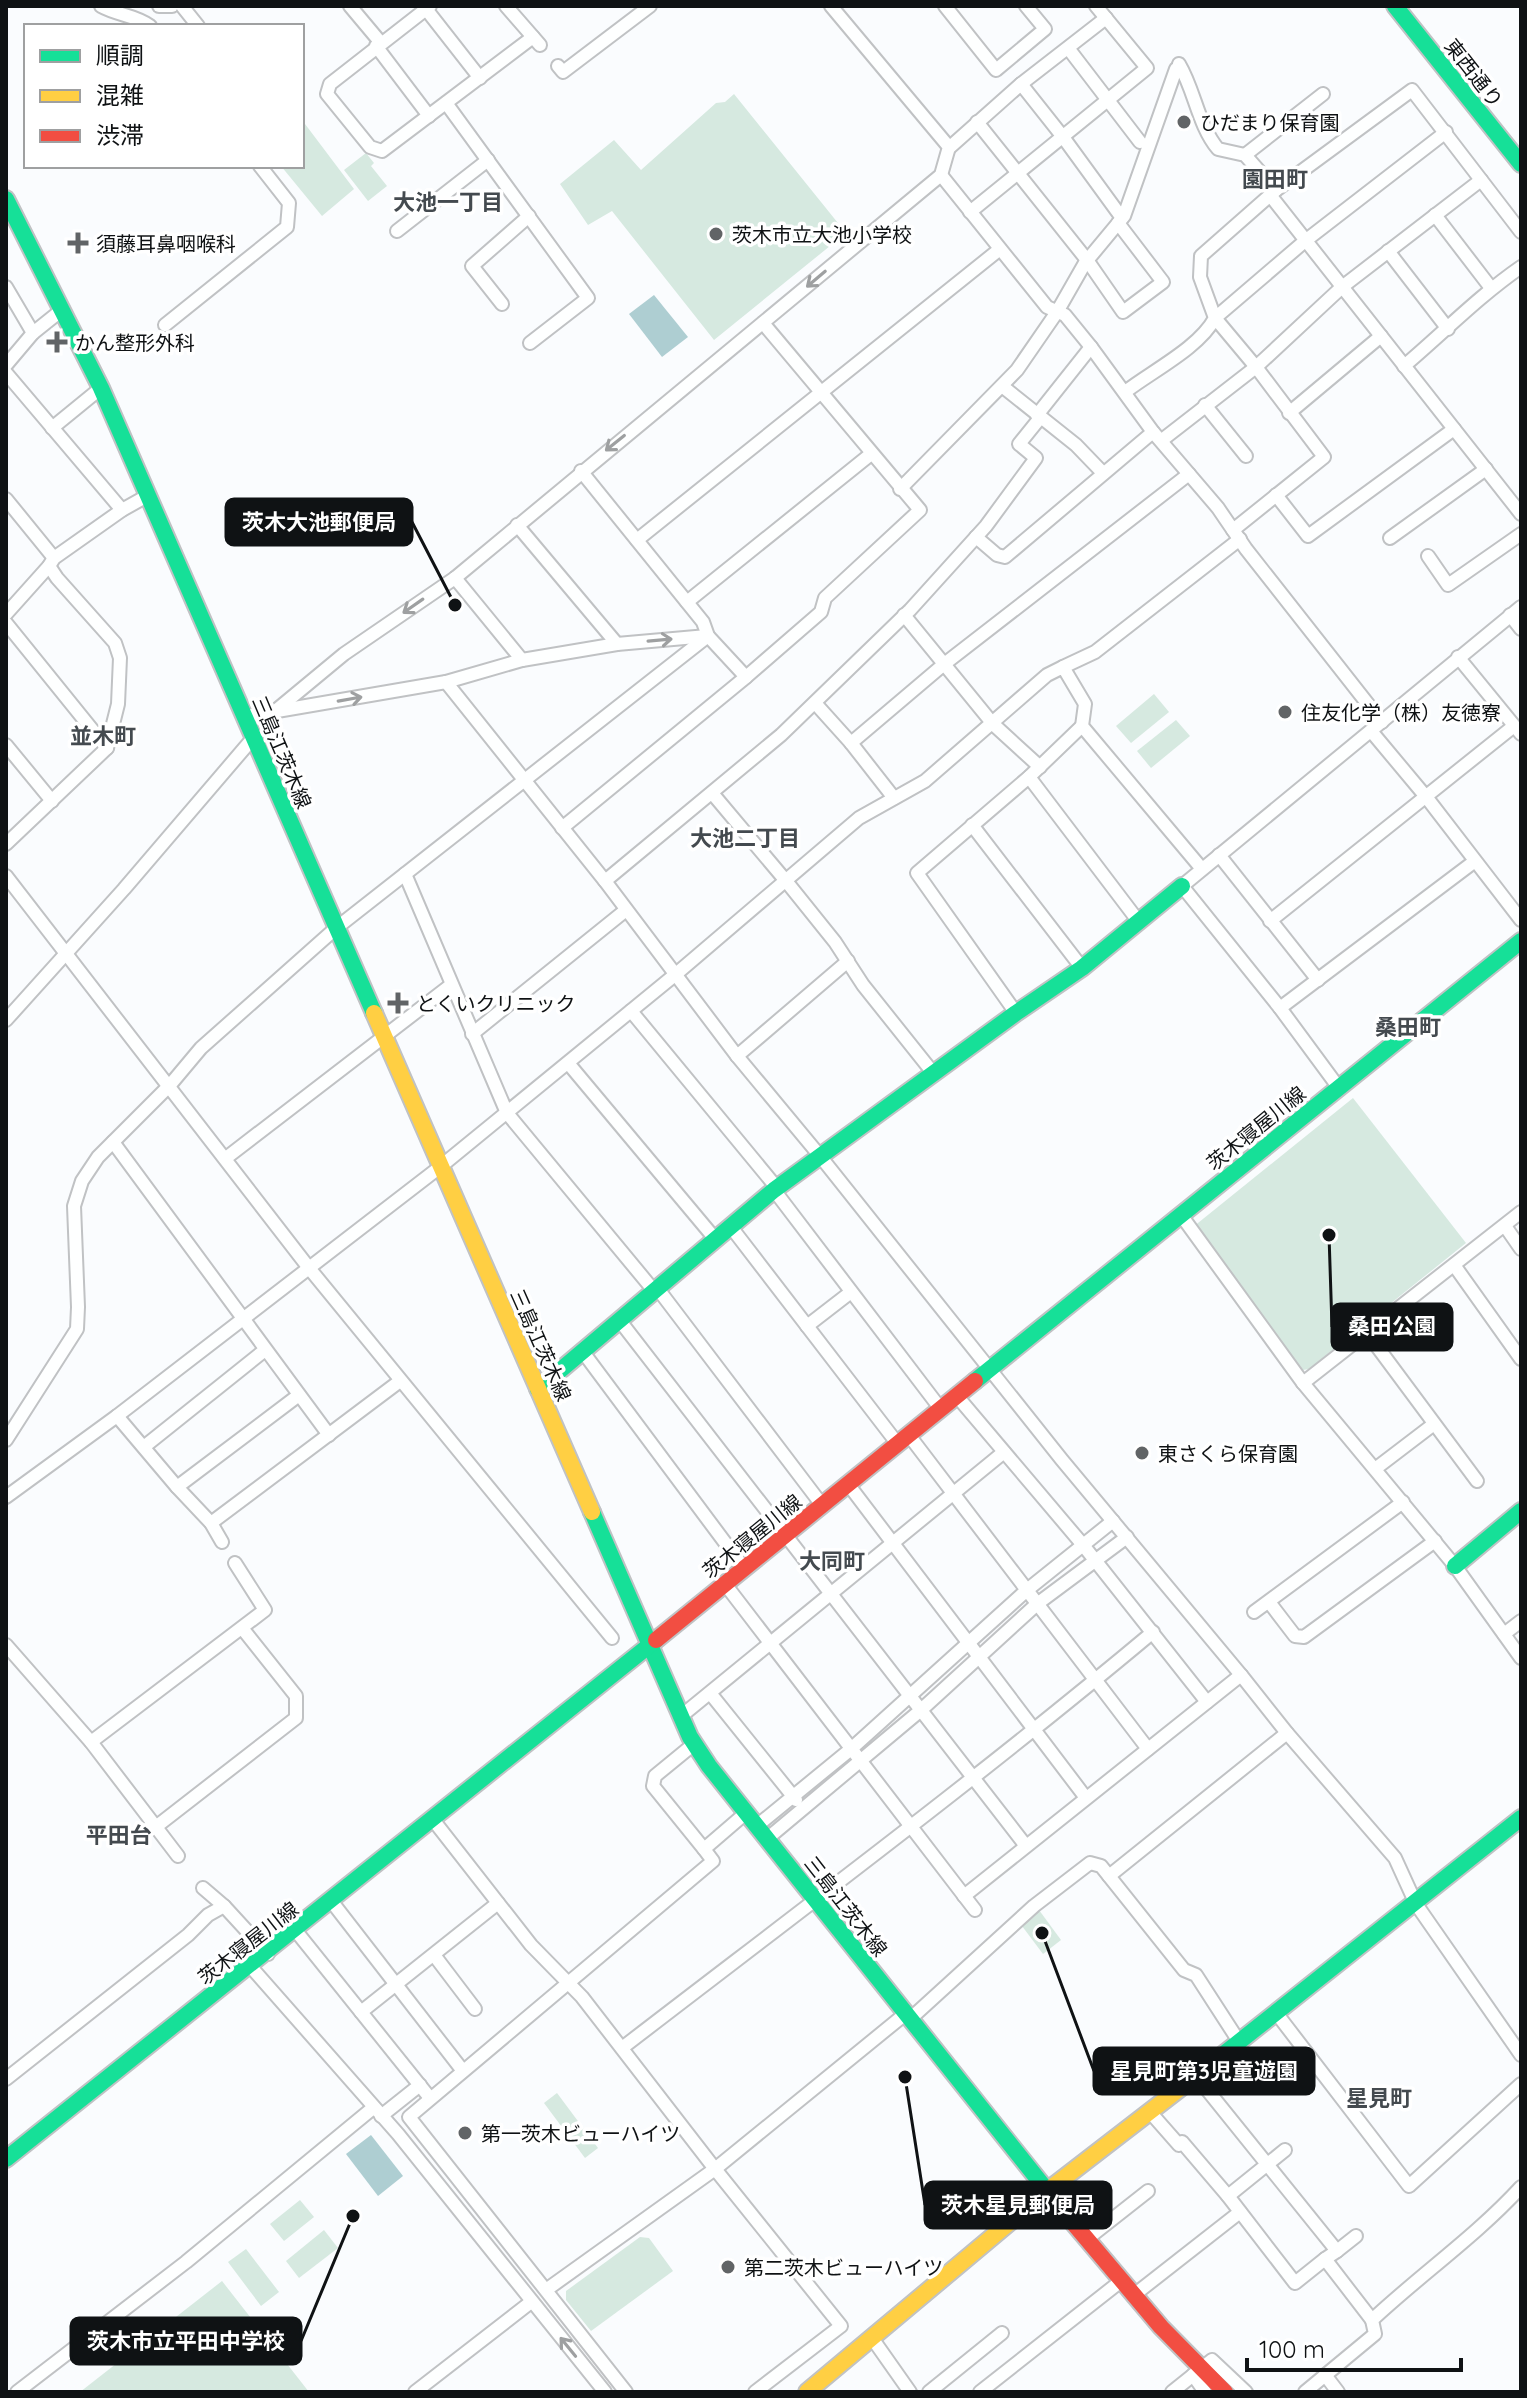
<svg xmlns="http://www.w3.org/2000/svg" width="1527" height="2398" font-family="Quicksand,'Noto Sans JP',sans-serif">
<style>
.green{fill:#d6e9e0}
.water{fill:#aeced2}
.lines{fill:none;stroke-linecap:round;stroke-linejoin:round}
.street-casing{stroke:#c0c2c4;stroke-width:16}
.fast-casing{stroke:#c0c2c4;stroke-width:20}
.slow-casing{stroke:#c0c2c4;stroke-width:20}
.jam-casing{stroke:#c0c2c4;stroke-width:20}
.street{stroke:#feffff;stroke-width:12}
.fast{stroke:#16e098;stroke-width:16}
.slow{stroke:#ffcf43;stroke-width:16}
.jam{stroke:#f24e42;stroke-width:16}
.oneway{stroke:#9ea0a1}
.poi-dot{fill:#616466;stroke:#fff;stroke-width:3}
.labels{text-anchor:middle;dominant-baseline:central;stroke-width:7;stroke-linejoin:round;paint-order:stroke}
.street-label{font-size:20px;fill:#0f1214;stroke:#fff}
.poi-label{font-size:20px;fill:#0f1214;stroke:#fff;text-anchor:start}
.neighbourhood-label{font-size:22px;font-weight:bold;fill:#444a4f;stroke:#fff}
.leader{fill:none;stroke:#0f1214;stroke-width:3}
.callout-dot{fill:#0f1214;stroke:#fff;stroke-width:3}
.callout{fill:#0f1214;stroke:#0f1214;stroke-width:3}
.callout-label{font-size:22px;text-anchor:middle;font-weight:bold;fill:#fff}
</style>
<rect width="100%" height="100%" fill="#fafcfe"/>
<g class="green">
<path d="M734 94 846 233 714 340 612 211 588 225 560 184 614 140 641 170 716 103 725 102Z"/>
<path d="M302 120 354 189 322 216 281 166H302Z"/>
<path d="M366 153 374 163 371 166 387 186 368 201 344 170Z"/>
<path d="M1154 694 1169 712 1131 743 1116 726Z"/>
<path d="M1176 720 1190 736 1151 768 1137 751Z"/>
<path d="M1353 1098 1466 1243 1309 1369 1303 1370 1193 1227Z"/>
<path d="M1039 1910 1061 1940 1043 1954 1022 1926Z"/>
<path d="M557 2093 598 2148 585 2158 544 2103Z"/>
<path d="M300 2200 314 2217 284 2241 270 2224Z"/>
<path d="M324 2230 338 2248 299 2278 286 2261Z"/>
<path d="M640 2237 649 2238 673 2271 591 2331 566 2300V2291Z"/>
<path d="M246 2249 279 2292 261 2306 228 2262Z"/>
<path d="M222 2281 309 2392H80Z"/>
</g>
<g class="water">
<path d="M654 295 688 337 662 357 629 314Z"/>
<path d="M371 2135 403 2176 378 2196 346 2154Z"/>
</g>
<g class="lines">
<defs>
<g id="street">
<path d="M101 6C117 15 135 15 150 26"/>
<path d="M159 6H172"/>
<path d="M182 6 198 26"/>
<path d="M350 6 381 43"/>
<path d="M430 6 330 84 327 94 370 147 382 151 533 37"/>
<path d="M506 6 540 45"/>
<path d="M945 6 996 70 1045 29 1026 6"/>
<path d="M426 9 480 78"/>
<path d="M376 46 429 116"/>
<path d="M1068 48 1140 142"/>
<path d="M1179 64C1195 91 1198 125 1218 149L1245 155 1276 190"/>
<path d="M558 66 563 72 650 6"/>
<path d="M1021 84 1063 137 1122 218"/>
<path d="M446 103 588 298 530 343"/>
<path d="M977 122 1087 260 1123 312 1163 282 1118 223"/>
<path d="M949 148 1021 84 1106 18"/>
<path d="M1245 155 1323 94"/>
<path d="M941 175 1047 307 1065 315 1091 347 1153 432 1218 508 1246 549 1382 722"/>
<path d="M1270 195 1521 514"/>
<path d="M970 212 1147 68 1096 6"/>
<path d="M1435 215 1491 288"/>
<path d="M397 231 488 160"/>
<path d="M1388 251 1448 329"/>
<path d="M6 287 33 333"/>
<path d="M502 304 472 266 529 216"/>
<path d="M165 325 287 227 289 203 260 166"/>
<path d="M6 365 33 333 63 309"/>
<path d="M1404 366C1443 333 1479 296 1521 267"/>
<path d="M6 373 122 510"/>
<path d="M1002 386 1076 445 1103 473"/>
<path d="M1125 392C1152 371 1199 348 1215 318L1200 277 1201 256 1276 190 1412 90 1521 232"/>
<path d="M1205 405 1246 456"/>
<path d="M1289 413 1381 336"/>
<path d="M1037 415 1091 347"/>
<path d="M52 428 101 388"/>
<path d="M1162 440 1256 367 1342 287 1481 180"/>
<path d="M900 489 1017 370 1057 312 1085 263 1124 216 1176 69"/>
<path d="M1276 495 1308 536 1454 429"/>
<path d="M6 499 54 558"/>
<path d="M517 525 617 644"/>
<path d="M1233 530 1324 457 1256 367 1215 318 1305 241 1446 132"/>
<path d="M976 537 997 555 1005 557 1153 432"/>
<path d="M1390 538 1486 469"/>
<path d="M637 540 1000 249"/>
<path d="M1428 556 1448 585 1521 534"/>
<path d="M455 578 522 660"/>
<path d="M687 602 871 454"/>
<path d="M6 614 49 566 54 558 122 510 147 496"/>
<path d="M904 615 993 724 1040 767"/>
<path d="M1510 615 1521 629"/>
<path d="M6 623 107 748"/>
<path d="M1458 657 1521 734"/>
<path d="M1063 667 1095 652 1240 539"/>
<path d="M746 677 821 612 825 598 920 510 763 323"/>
<path d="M446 682 605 881 737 1056 820 1156 1062 1460 1241 1675 1287 1733 1395 1858 1416 1904 1521 2055"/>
<path d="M815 703 851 743 894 798"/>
<path d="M277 711 446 682 522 660 617 644 707 636"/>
<path d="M245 716 274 712 344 654 455 578 941 175 949 147 831 6"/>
<path d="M1371 731 1427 798 1521 920"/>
<path d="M851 743 943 665 1189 474"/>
<path d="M6 745 52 801"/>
<path d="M1029 777 1139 922"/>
<path d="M712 793 786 881 835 942 863 985 934 1074"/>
<path d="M972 825 1082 968"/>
<path d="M562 828 746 677 708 636 703 622 581 471"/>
<path d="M6 844 107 748 118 704 120 658 115 643 57 578 49 566"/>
<path d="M1219 855 1318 980"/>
<path d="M405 874 507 1113 655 1292"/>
<path d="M6 876 309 1268 612 1638"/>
<path d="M605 881 781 735 910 610 986 526 1036 458 1019 444 1040 418"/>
<path d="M1270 921 1514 726"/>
<path d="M1280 1008 1475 861"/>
<path d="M631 1011 777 1188"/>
<path d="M1016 1013 917 873 1029 777 1082 726"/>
<path d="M6 1020 124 889 254 737"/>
<path d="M472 1034 626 910"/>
<path d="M737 1056 848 961"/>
<path d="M568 1063 716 1240"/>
<path d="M1339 1088 1280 1008 1182 886 1521 607"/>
<path d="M113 1142 329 1435"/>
<path d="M226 1158 451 985"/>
<path d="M774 1190 940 1408"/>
<path d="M1181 1215 1303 1383 1455 1566 1521 1658"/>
<path d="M1505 1226 1521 1249"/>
<path d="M731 1227 897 1443"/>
<path d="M1454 1265 1521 1359"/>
<path d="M658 1289 822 1505"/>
<path d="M620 1321 1026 1846"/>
<path d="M807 1326 851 1292"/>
<path d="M1367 1333 1477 1481"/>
<path d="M583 1352 744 1568"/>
<path d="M1303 1383 1521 1212"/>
<path d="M956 1395 1083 1545 1207 1702"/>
<path d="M117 1416 440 1167 676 974 859 818 925 781 1047 675 1063 667 1085 704 1082 726 1202 869"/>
<path d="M908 1434 1148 1749"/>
<path d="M6 1440 77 1329 78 1307 74 1206 82 1181 98 1157 170 1085 201 1048 335 929 708 636"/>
<path d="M145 1446 265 1350"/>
<path d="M1375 1469 1434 1424"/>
<path d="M848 1484 1086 1798"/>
<path d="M6 1497 117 1416 177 1487"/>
<path d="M211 1523 400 1381"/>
<path d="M222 1542 211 1523 177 1487 299 1395"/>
<path d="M725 1584 975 1910"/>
<path d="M1269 1602 1295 1636 1304 1637 1435 1541"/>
<path d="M1254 1612 1403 1502"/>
<path d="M1504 1634 1521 1621"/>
<path d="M6 1645 91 1742 178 1856"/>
<path d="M710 1693 796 1800"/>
<path d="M680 1717 1004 1452"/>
<path d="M91 1742 265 1610 235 1563"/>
<path d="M694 1744 655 1776 653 1786 704 1849 747 1812"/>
<path d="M434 1821 531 1945 582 1997 715 2169 841 2326 755 2392"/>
<path d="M758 1825 851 1749 1027 1590 1113 1521"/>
<path d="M157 1826 296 1718V1696L242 1628"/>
<path d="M768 1838 921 1710 1037 1604 1127 1537"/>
<path d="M1109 1876 1287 1733"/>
<path d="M203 1888 224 1906 268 1954"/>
<path d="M964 1896 1241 1675"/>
<path d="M332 1902 463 2071"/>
<path d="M296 1931 430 2098"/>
<path d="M434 1955 475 2009"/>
<path d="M251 1967 398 2134 605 2392"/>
<path d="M361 2012 498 1903"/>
<path d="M1277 2014 1409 2186 1521 2084"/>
<path d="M909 2020 1034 1906 1090 1863 1101 1866 1184 1970 1196 1975 1240 2043"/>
<path d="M622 2048C800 1911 981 1776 1153 1632"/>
<path d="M1196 2076 1337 2251 1325 2259 1372 2320"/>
<path d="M6 2079 188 1935 208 1915 224 1906"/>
<path d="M1150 2112 1179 2145 1182 2142 1228 2196 1295 2283 1325 2259"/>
<path d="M381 2116 420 2085"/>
<path d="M1228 2196 1285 2150"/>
<path d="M1087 2239 1148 2191"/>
<path d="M1337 2251 1356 2236"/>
<path d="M546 2290 715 2169 904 2015"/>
<path d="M1134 2295 1240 2212"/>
<path d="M872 2338 910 2392"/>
<path d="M1193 2375 1205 2392"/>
<path d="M1325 2375 1338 2392"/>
<path d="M17 2392 186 2262 373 2108"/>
<path d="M415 2392 531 2302"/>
<path d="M626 2392 409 2117 713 1861 704 1849"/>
<path d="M929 2392 1002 2333"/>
<path d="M980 2392 1121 2281"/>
<path d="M1172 2392 1212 2360 1246 2392"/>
<path d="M1305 2392 1375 2334 1372 2320C1420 2275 1476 2236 1521 2187"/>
</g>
<g id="fast">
<path d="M1395 6 1521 164"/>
<path d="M6 199 101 388 374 1013"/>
<path d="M975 1381 1521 941"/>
<path d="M538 1389 774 1190 1016 1013 1082 968 1182 886"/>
<path d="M592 1512 690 1737 709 1766 1064 2212"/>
<path d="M1455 1566 1521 1511"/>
<path d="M1196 2076 1521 1818"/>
<path d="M6 2159 656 1640"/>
</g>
<g id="slow">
<path d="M374 1013 592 1512"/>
<path d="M807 2392 1047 2191 1196 2076"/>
</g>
<g id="jam">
<path d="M656 1640 975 1381"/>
<path d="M1064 2212 1161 2327 1225 2392"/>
</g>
</defs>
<use href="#street" class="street-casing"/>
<use href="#fast" class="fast-casing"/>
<use href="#slow" class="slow-casing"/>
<use href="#jam" class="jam-casing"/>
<use href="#street" class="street"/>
<use href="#fast" class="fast"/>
<use href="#slow" class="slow"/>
<use href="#jam" class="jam"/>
</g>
<defs><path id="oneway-shaft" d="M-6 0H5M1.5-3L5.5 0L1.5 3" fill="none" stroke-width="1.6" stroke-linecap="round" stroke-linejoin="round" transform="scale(2)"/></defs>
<g class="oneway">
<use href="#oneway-shaft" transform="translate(816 279) rotate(140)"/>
<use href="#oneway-shaft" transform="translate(615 443) rotate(141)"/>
<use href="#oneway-shaft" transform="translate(413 606) rotate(145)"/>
<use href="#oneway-shaft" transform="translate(660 640) rotate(-5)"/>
<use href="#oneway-shaft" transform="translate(350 699) rotate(-10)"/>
<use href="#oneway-shaft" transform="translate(568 2347) rotate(-129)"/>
</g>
<g class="poi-dot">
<circle cx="1184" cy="122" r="8"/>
<circle cx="716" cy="234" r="8"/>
<path d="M74 231h8v8h8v8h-8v8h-8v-8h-8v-8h8z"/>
<path d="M53 330h8v8h8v8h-8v8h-8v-8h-8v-8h8z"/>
<circle cx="1285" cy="712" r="8"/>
<path d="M394 991h8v8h8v8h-8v8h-8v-8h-8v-8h8z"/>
<circle cx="1142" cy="1453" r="8"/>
<circle cx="465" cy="2133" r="8"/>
<circle cx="728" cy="2267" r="8"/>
</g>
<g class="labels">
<g class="street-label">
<text transform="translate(1474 73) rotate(52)">東西通り</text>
<text transform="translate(282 752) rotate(67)">三島江茨木線</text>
<text transform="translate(1256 1128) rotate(-39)">茨木寝屋川線</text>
<text transform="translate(541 1345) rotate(66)">三島江茨木線</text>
<text transform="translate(752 1536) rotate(-39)">茨木寝屋川線</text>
<text transform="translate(846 1906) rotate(52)">三島江茨木線</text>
<text transform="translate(248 1943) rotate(-38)">茨木寝屋川線</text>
</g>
<g class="poi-label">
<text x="1200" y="122">ひだまり保育園</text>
<text x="732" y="234">茨木市立大池小学校</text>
<text x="96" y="243">須藤耳鼻咽喉科</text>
<text x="75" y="342">かん整形外科</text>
<text x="1301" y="712">住友化学（株）友徳寮</text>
<text x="416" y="1003">とくいクリニック</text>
<text x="1158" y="1453">東さくら保育園</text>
<text x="481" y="2133">第一茨木ビューハイツ</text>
<text x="744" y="2267">第二茨木ビューハイツ</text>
</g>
<g class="neighbourhood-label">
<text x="1275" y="179">園田町</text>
<text x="448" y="202">大池一丁目</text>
<text x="103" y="736">並木町</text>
<text x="745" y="838">大池二丁目</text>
<text x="1408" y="1027">桑田町</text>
<text x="832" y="1561">大同町</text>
<text x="119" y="1835">平田台</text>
<text x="1379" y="2098">星見町</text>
</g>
</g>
<path class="leader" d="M455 605L412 522M1329 1235L1332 1327M1042 1933L1094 2071M905 2077L925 2205M353 2216L301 2341"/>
<g class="callout-dot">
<circle cx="455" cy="605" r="8"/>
<circle cx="1329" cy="1235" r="8"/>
<circle cx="1042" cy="1933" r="8"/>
<circle cx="905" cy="2077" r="8"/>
<circle cx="353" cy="2216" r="8"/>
</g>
<g class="callout">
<rect x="226" y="499" width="186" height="46" rx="8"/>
<rect x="1332" y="1304" width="120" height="46" rx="8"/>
<rect x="1094" y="2048" width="220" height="46" rx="8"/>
<rect x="925" y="2182" width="186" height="46" rx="8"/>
<rect x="71" y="2318" width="230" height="46" rx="8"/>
</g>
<g class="callout-label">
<text x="319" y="530">茨木大池郵便局</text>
<text x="1392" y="1334">桑田公園</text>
<text x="1204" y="2079">星見町第3児童遊園</text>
<text x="1018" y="2213">茨木星見郵便局</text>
<text x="186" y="2349">茨木市立平田中学校</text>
</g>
<rect width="1527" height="2398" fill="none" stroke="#0f1214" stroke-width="16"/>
<rect x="24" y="24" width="280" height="144" fill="#ffffff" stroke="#9fa0a1" stroke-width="2"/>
<rect x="40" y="50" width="40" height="12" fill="#16e098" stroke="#9fa0a1" stroke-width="2"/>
<text x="96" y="64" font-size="24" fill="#0f1214">順調</text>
<rect x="40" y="90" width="40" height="12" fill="#ffcf43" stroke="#9fa0a1" stroke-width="2"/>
<text x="96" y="104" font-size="24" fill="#0f1214">混雑</text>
<rect x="40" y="130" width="40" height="12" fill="#f24e42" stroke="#9fa0a1" stroke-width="2"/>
<text x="96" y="144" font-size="24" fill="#0f1214">渋滞</text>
<path d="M1247 2358v12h214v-12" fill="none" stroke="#0f1214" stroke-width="4"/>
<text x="1259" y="2358" font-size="24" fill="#0f1214" stroke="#ffffff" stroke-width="6" paint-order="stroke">100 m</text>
</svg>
